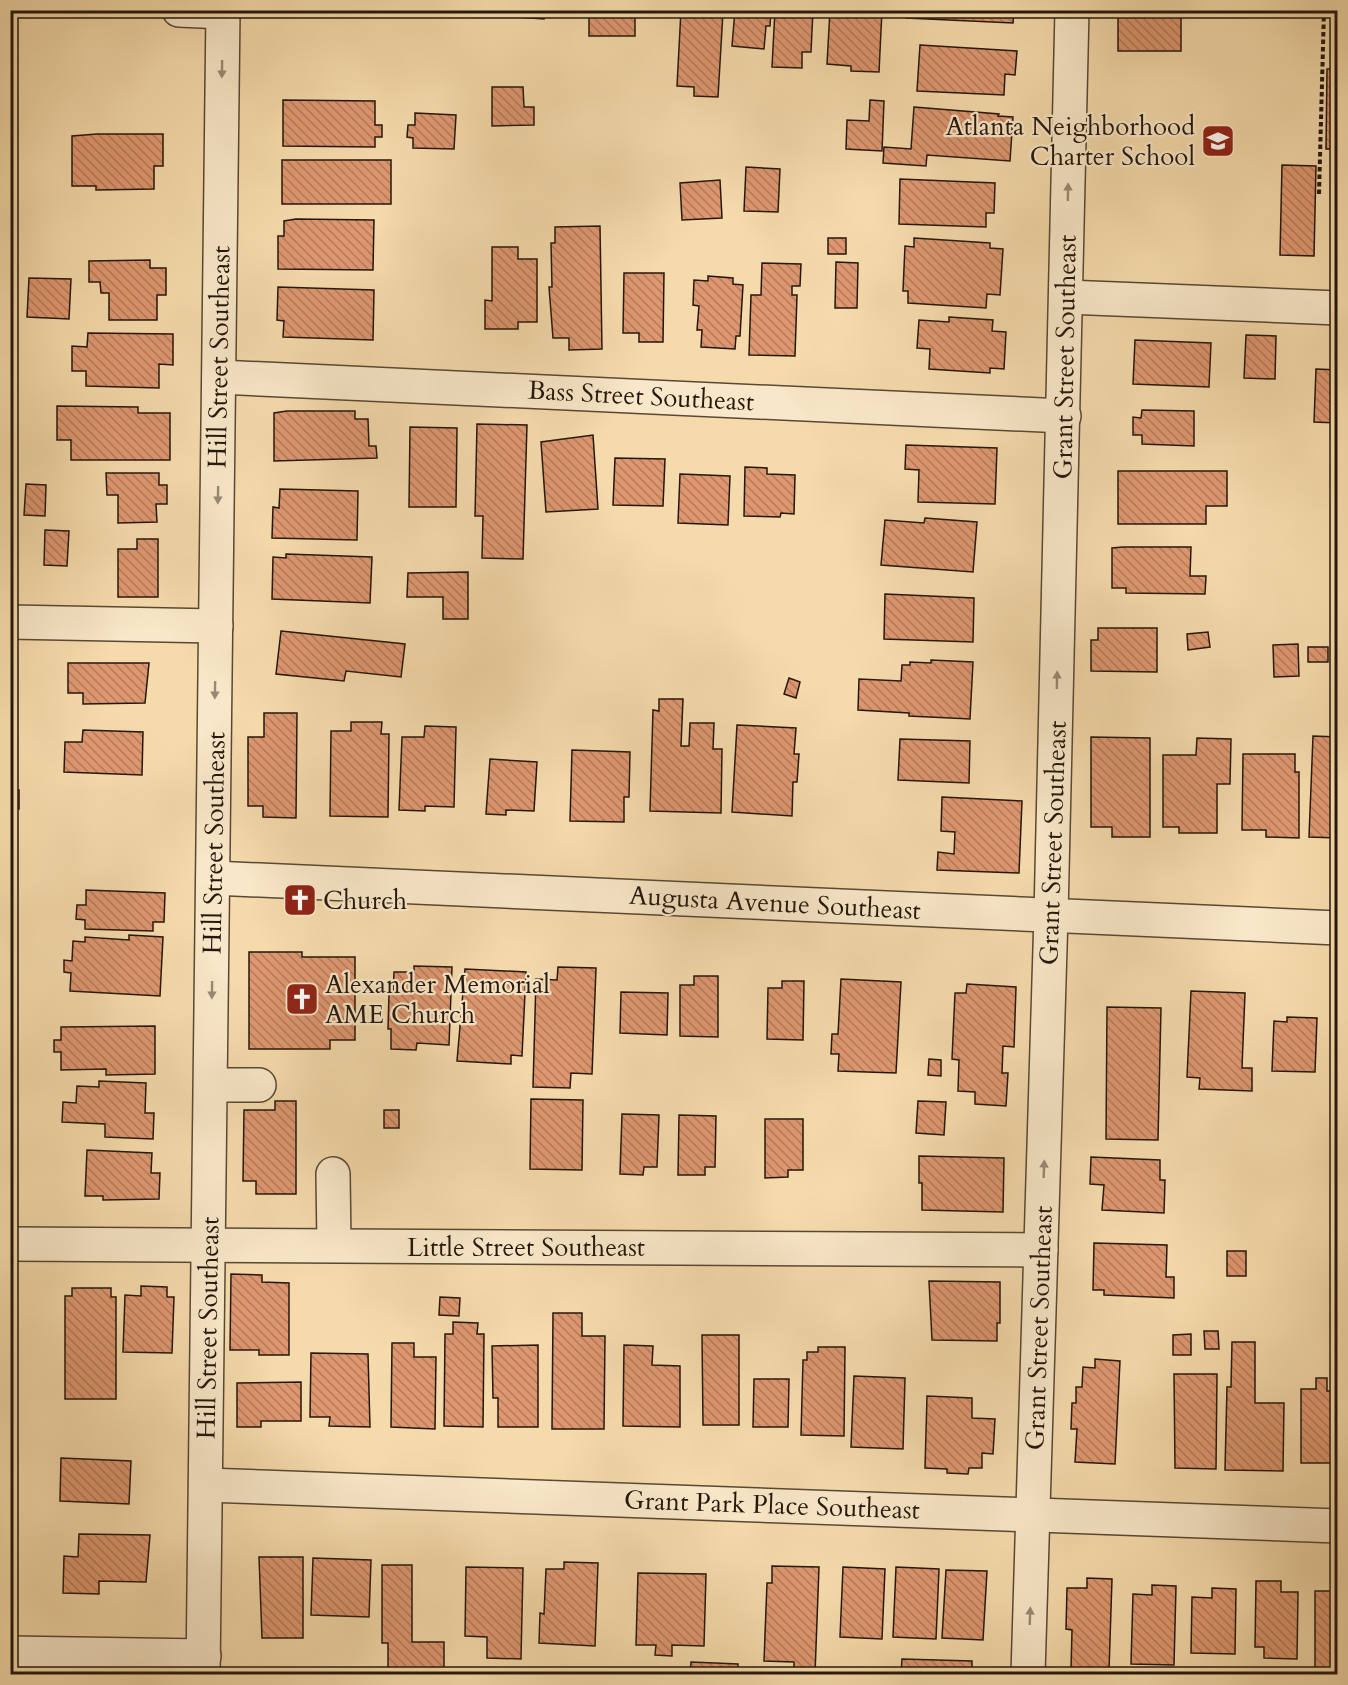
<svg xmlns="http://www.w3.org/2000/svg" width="1348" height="1685" font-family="Cardo,serif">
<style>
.building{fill:url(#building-back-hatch);stroke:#24170d;stroke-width:1.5}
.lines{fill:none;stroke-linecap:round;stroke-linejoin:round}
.minor-casing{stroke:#584834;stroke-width:36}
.path{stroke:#24170d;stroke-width:4;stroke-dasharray:4.5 3;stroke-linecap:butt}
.minor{stroke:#f8e7c8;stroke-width:33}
.oneway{fill:#998974}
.labels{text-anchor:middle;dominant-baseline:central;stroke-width:4.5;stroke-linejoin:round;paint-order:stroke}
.poi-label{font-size:26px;fill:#24170d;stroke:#f8e7c8;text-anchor:start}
.street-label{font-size:26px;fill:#24170d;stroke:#f8e7c8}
</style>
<defs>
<pattern id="building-back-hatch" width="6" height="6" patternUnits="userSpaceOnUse" patternTransform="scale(1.5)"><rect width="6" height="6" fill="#de9770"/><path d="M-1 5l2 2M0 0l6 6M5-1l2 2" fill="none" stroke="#b47a5a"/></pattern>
</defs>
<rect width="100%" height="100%" fill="#f5daab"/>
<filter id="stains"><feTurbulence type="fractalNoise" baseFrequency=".00333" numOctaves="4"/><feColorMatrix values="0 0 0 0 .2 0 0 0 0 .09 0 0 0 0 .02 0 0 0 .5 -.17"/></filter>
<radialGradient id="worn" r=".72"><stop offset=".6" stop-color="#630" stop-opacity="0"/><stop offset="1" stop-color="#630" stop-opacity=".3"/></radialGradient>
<g class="building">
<rect x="303" y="10" width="42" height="7"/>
<path d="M501 10H544V19L501 16Z"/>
<rect x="589" y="10" width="46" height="26"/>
<path d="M681 10 723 12 718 97 694 96V87L677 86Z"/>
<path d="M735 10H771L770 26H766L764 49 732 46Z"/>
<path d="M775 10H813L811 52H802V68L772 67Z"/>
<path d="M830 10H882L879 72 851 71V66L827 64Z"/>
<path d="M906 10H1014L1013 23 906 18Z"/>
<path d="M1118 10H1309V14H1181V51H1118Z"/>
<path d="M920 45 1017 51 1015 75 1005 74 1004 95 917 91Z"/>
<path d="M1327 69H1338V149H1326Z"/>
<path d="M492 87H523L524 107H534V125L492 126Z"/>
<path d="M283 100 375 101V125H382V137H375V147L283 146Z"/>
<path d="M870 100 884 101 882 151 846 149 847 120 869 121Z"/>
<path d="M914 107 999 114 998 116 1013 117 1010 161 927 155 926 166 883 163 884 147 911 149Z"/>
<path d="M415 113 456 115 454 149 413 148V138L407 137 408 125H415Z"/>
<path d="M97 134H163V166H154V189L96 190V186H72V136Z"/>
<rect x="282" y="160" width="109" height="44"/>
<path d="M1282 165 1316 166 1314 256 1280 255Z"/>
<path d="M746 167 780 169 778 212 744 211Z"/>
<path d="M900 179 995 183 994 213H986V227L899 224Z"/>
<path d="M720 180 722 218 682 220 680 183Z"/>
<path d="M296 219 374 220 373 270 278 269V236H284V221Z"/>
<path d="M600 226 602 349 569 350V338H553L549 287H552L551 243H555V227Z"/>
<rect x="828" y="238" width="18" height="16"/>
<path d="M914 238 990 243V248L1003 249 1000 295 987 294 986 308 908 303V291H903L905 246 914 247Z"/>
<path d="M492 247H518V259H537V322H518V329H485V300L492 301Z"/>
<path d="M150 260V268H166V295H157V320H109V293H101L100 282H89V261Z"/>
<path d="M836 262 858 263 857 308H835Z"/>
<path d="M762 263 801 264 800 286H792V295H797L795 356 749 355 751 295H761Z"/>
<path d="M624 273H664L663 342H639V333H623Z"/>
<path d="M708 276 733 278V284L743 285 740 336H736L735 349 701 347 702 330H697L699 306 693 305 694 280 708 281Z"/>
<path d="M29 278 71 279 69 319 27 317Z"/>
<path d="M278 287 374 290 373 340 283 337 284 321 277 320Z"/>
<path d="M949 317 993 320 992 331 1006 332 1004 369 990 368V373L929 369 930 349 917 348 919 320 949 322Z"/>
<path d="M88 333 173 334V365L159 364V388L86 386V371H72V346L87 347Z"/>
<path d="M1246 335 1276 336 1275 379 1244 378Z"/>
<path d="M1135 340 1211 343 1209 387 1133 384Z"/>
<path d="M1316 369 1338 370V423L1314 422Z"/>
<path d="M57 406 138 407V413H170V460H71V440H57Z"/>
<path d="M1142 410 1194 411V446L1142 444V435H1133V417L1141 418Z"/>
<path d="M287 411H355V419H368L369 446H376L377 458 274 461V413Z"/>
<path d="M477 424 527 425 523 559 482 558 483 516H475Z"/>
<path d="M410 427 457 428 456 507H409Z"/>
<path d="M593 435 598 509 546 512 541 442Z"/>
<path d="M906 445 997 448 995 504 918 502 919 470 905 469Z"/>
<path d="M615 458 665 459 663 506 613 505Z"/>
<path d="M745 467 767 468V474L795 475 794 514 781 513 780 517 744 516Z"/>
<path d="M10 470H15L13 520H10Z"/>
<path d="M1118 471H1227V506H1206V524H1118Z"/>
<path d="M106 473H159V485H167V504H156L157 522 118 523V495H107Z"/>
<path d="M680 474 730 476 728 525 678 523Z"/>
<path d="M26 484 46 485 45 516 24 515Z"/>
<path d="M280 489 358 491 357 540 272 538 273 507 279 508Z"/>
<path d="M925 518 977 522 973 572 881 565 885 520 924 523Z"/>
<path d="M45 530 69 531 67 566 44 565Z"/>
<path d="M137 539H158V597H118V549H137Z"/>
<path d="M1123 547H1191L1190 576H1206L1205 594 1126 593V588H1112V548Z"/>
<path d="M286 554 372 557 370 603 272 599 273 557 286 558Z"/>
<path d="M468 572V619H443V597H407L408 573Z"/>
<path d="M885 594 974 598 973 642 884 639Z"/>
<path d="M1098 628H1157V672L1091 671V640H1098Z"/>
<path d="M281 631 405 644 401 677 346 671 344 681 276 674Z"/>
<path d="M1208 632 1210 647 1188 650 1187 634Z"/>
<path d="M1298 644 1299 676 1274 677 1273 645Z"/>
<rect x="1308" y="647" width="20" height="15"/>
<path d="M931 660 973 662 970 719 909 716V713L858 710 859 679 901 681 902 665H910V662L931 663Z"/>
<path d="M68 663H149L145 703 83 704V693H68Z"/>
<path d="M789 678 800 682 796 698 784 694Z"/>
<path d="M659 699H683L681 746H689L690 723H714L713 749H722L721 813 650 811 653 710 659 711Z"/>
<path d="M264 713H297L296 818 263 817V806H248V737H264Z"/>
<path d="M351 722H382L381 734H389L388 817 330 816 331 731H351Z"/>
<path d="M737 725 796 728 794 754H799L797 782H793L792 816 732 812Z"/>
<path d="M425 726 456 727 454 807 425 806V811L399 810 402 737H424Z"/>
<path d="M83 730 143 732 142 775 64 772 65 742H82Z"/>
<path d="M1313 736 1338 737V838L1309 837Z"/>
<path d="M1091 737 1150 738V837H1112V827H1091Z"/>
<path d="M1197 738 1231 739 1230 784H1217V833H1179V827H1163V755H1196Z"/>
<path d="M900 739 970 741 969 783 898 780Z"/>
<path d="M572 750 630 752 629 797H624V822L570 821Z"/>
<path d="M1243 754H1295V772H1299V838L1266 837V830H1242Z"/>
<path d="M490 759 537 762 534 811 506 810V815L486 814Z"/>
<rect x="10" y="790" width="9" height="19"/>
<path d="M942 797 1022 801 1019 873 937 870 938 852 954 854 955 832 941 831Z"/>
<path d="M86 890 165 893 164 922H153V931L85 929V920L76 919 77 905H86Z"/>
<path d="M129 935 163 937 160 996 70 991 71 973 64 972V960L72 961 73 941 85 942V937L129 940Z"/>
<path d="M249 952H302V957H355V1040H330V1049H249Z"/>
<path d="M414 966 452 967 449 1045 417 1043 416 1050 391 1049V1029H388L389 994H393L394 972H414Z"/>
<path d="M558 967 596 968 592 1074 571 1073 570 1088 533 1087 536 979 557 980Z"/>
<path d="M465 969 526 972 522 1056 511 1055V1064L457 1061Z"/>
<path d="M694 976H718V1037L680 1036V985H694Z"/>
<path d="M841 979 901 982 896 1073 838 1071 839 1054H831L832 1034H838Z"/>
<path d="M782 981H804L803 1040 767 1039 768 988H782Z"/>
<path d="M967 984 1016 987 1014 1047 1003 1046 1002 1073H1008L1006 1106 975 1104V1092L958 1091 959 1060 952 1059 955 993H966Z"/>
<path d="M1191 991 1245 993 1242 1068H1252V1091L1199 1089 1200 1078 1187 1077Z"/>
<path d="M621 992 668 993 667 1035 620 1033Z"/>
<path d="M1107 1007 1161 1008 1158 1140 1106 1139Z"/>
<path d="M1287 1017 1317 1018 1315 1072 1272 1071 1274 1021 1287 1022Z"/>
<path d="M155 1026V1074L106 1075V1069L61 1070V1052H54V1040H61V1027Z"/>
<path d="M929 1059 941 1060V1076L928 1075Z"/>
<path d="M99 1081 146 1083 145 1113H154L153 1139 105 1137V1124L62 1122 63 1102 76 1103 77 1086 99 1087Z"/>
<path d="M531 1099 583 1100 582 1170 530 1169Z"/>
<path d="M275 1101H296V1194H256V1181H243L244 1110H275Z"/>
<path d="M918 1101 946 1102 944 1135 916 1133Z"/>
<rect x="384" y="1110" width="15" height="18"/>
<path d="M622 1114 659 1115 657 1167H644L643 1175 620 1174Z"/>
<path d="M679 1115 716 1116 715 1167H705V1175H678Z"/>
<path d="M765 1119H803V1170H788V1177L765 1178Z"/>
<path d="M87 1150 152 1153 151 1173H160L159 1199 103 1200V1196H85Z"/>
<path d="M919 1156 1004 1158 1003 1212 922 1210V1183H919Z"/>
<path d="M1091 1157 1160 1160V1180H1165L1164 1213 1102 1210 1104 1185 1090 1184Z"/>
<path d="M1094 1243 1167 1245 1166 1277H1174V1298L1104 1295V1290H1093Z"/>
<rect x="1227" y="1251" width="19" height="25"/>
<path d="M231 1274 262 1275V1282L289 1283V1355H259V1350H230Z"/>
<path d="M929 1281 1000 1282V1323H997V1341L932 1340Z"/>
<path d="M141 1286 167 1287V1297H174L172 1353 123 1352 125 1295 141 1296Z"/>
<path d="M72 1288H111V1297H116V1399H65V1296H72Z"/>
<path d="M440 1297 460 1298 459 1316 439 1315Z"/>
<path d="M553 1313H582V1336H605L604 1429H552Z"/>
<path d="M453 1322 478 1323 477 1334H484L483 1427 444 1426 445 1334H453Z"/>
<path d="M1204 1331H1218L1219 1349H1205Z"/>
<path d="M1191 1334V1355H1173V1335Z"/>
<path d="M702 1335H739V1425H703Z"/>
<path d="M1232 1342H1255V1403H1284L1283 1471 1225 1470 1227 1387H1231Z"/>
<path d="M392 1343H414V1357H436L435 1429 391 1427Z"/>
<path d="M538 1345V1427H498V1398H493L492 1346Z"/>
<path d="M624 1345 653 1346 652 1365 680 1366V1427L623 1426Z"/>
<path d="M818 1347H845L844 1436 801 1435 803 1360H807V1352H818Z"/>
<path d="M311 1353 368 1354 370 1427 329 1426 330 1417H310Z"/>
<path d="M1095 1359 1120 1361 1115 1464 1075 1462 1077 1429H1071L1072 1403H1076V1387H1082L1083 1367 1095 1368Z"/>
<path d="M1174 1374H1217L1216 1469 1175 1468Z"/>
<path d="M854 1376 905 1378 903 1449 851 1447Z"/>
<path d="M1316 1378H1327V1391H1338V1463H1301V1389H1316Z"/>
<path d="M754 1379H789L788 1427H753Z"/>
<path d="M301 1382V1421H261V1427H237V1383Z"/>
<path d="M927 1396 972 1398V1418L995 1419 993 1454 982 1453V1468H969L968 1474 947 1473V1469L925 1468Z"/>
<path d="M61 1458 131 1461 129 1504 60 1501Z"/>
<path d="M79 1534 150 1535 146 1582 99 1581V1594L63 1593 64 1556 78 1557Z"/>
<path d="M259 1557H303V1638H262Z"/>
<path d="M313 1558 371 1560 369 1617 311 1615Z"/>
<path d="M564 1562 598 1563 595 1646 539 1643 540 1613 544 1614 546 1569H564Z"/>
<path d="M382 1565H412V1642H444V1671H388V1643H382Z"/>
<path d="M772 1566 819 1567 815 1674H794V1662L764 1661 767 1583H772Z"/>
<path d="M466 1567 523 1568 521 1659 487 1658V1637L465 1636Z"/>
<path d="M843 1567 885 1569 882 1639 840 1637Z"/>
<path d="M896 1567 939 1569 936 1639 893 1637Z"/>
<path d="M946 1570 987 1571 983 1640 942 1638Z"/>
<path d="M638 1573 706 1574 704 1646 672 1645V1656L655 1655 656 1645H636Z"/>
<path d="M1087 1578 1112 1579 1109 1671 1071 1670 1072 1630 1066 1629 1067 1588H1087Z"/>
<path d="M1256 1581H1281V1592H1298L1297 1659 1264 1658V1647H1255Z"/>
<path d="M1152 1585 1176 1586 1174 1665 1131 1664 1133 1594 1152 1595Z"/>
<path d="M1212 1588 1236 1589 1235 1654 1191 1653 1192 1597 1212 1598Z"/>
<rect x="1315" y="1591" width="23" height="83"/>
<path d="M902 1659 972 1661V1674H901Z"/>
<path d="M691 1662 738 1664V1674H690Z"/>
</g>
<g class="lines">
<defs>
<g id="minor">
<path d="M179 10 223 12"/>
<path d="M1066 297 1338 308"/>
<path d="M219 377 1064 416"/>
<path d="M10 622 216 626"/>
<path d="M213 878 1338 928"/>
<path d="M211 1085H259"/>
<path d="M333 1174 334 1245"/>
<path d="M10 1244 1041 1250"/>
<path d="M206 1485 1338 1526"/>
<path d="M10 1653 204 1656"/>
<path d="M203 1674 223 10"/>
<path d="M1028 1674 1051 915 1072 10"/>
</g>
</defs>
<use href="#minor" class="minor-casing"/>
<path class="path" d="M1319 194 1324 10"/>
<use href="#minor" class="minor"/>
</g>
<defs><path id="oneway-solid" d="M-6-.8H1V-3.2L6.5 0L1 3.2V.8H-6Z" transform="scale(1.5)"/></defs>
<g class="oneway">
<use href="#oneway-solid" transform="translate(222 69) rotate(91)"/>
<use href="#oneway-solid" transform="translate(1068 192) rotate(-89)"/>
<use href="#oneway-solid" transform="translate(218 495) rotate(91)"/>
<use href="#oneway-solid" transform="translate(1057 680) rotate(-89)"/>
<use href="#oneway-solid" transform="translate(215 690) rotate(91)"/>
<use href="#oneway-solid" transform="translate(212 990) rotate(91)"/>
<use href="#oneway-solid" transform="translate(1044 1169) rotate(-88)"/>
<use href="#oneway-solid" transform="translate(1030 1616) rotate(-88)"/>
</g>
<defs>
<symbol id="school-square" viewBox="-11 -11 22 22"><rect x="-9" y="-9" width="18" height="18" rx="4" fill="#8f2418" stroke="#f8e7c8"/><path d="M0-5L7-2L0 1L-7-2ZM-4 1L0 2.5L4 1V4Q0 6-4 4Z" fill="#fff"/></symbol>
<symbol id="church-square" viewBox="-11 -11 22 22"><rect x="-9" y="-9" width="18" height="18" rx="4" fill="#8f2418" stroke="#f8e7c8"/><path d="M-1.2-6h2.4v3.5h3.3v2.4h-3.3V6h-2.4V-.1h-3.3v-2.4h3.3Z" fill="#fff"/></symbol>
</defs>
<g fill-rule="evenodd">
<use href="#school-square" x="1199" y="122" width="38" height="38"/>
<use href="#church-square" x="281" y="881" width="38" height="38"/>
<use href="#church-square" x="283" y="980" width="38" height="38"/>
</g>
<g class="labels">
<g class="poi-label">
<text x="1195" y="126" text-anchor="end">Atlanta Neighborhood<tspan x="1195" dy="30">Charter School</tspan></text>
<text x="323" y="900">Church</text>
<text x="325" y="984">Alexander Memorial<tspan x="325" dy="30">AME Church</tspan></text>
</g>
<g class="street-label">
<text transform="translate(219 357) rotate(-89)">Hill Street Southeast</text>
<text transform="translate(1065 357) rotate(-89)">Grant Street Southeast</text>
<text transform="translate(641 396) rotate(3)">Bass Street Southeast</text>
<text transform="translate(214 843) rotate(-89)">Hill Street Southeast</text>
<text transform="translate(1053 843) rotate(-88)">Grant Street Southeast</text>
<text transform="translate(775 903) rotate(3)">Augusta Avenue Southeast</text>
<text x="526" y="1247">Little Street Southeast</text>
<text transform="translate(208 1328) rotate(-89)">Hill Street Southeast</text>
<text transform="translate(1039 1328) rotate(-88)">Grant Street Southeast</text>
<text transform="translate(772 1505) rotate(2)">Grant Park Place Southeast</text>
</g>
</g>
<rect width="1348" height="1685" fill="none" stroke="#f5daab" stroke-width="36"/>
<rect x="12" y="12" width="1324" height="1661" fill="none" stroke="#24170d" stroke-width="3"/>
<rect x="18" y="18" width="1312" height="1649" fill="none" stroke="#24170d" stroke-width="1.5"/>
<rect width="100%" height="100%" filter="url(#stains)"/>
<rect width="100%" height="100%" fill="url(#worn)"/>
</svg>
